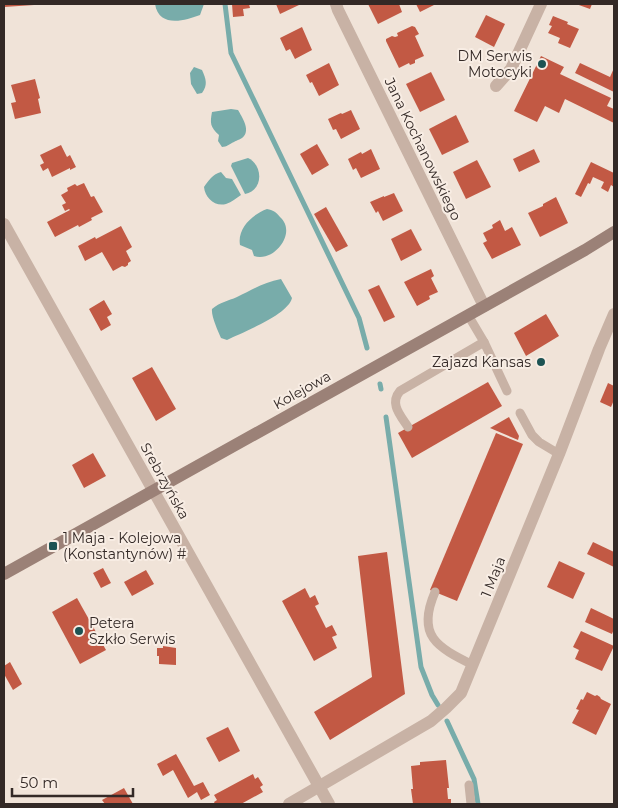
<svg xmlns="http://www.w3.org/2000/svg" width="618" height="808" font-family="Montserrat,sans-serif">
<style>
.water{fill:#78acaa}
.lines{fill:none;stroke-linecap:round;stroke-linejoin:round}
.stream{stroke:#78acaa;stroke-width:5}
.building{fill:#c25944}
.lane{stroke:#c8b2a5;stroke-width:9}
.street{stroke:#c8b2a5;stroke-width:12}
.secondary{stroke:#9b8177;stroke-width:12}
.poi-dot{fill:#1d5353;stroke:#f8ede4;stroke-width:2}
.labels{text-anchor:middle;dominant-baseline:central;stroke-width:4;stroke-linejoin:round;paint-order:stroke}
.poi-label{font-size:14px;fill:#332926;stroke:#f8ede4;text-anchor:end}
.street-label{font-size:14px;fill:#332926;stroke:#f8ede4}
</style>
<rect width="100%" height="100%" fill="#f0e3d8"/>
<g class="water">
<path d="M155 4H204L200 15C184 21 159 28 155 4Z"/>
<path d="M194 67 202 70C206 79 208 85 202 93L197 94 191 84 190 73Z"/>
<path d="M231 109 238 110C242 117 250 129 244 136 242 139 237 140 234 142 229 144 227 147 222 147L218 141 219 135C210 127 210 123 212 112Z"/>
<path d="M248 158C263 165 264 190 245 194L231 166 232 163Z"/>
<path d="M221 172 226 178 232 179 241 195C236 198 232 202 226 204 215 207 205 198 204 187 208 181 213 174 221 172Z"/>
<path d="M267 209C273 210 276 212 280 217 298 233 273 263 254 256L252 250 240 245C237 228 253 214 267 209Z"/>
<path d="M281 279 292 298C288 315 243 332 227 340L221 338C218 331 211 316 212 309 220 302 228 301 237 297 252 290 264 282 281 279Z"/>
</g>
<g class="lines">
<g class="stream">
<path d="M225 4 231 53 359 318 367 348"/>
<path d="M380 384 381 389"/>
<path d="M386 417 421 667 432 695 438 705"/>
<path d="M447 721 474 779 478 804"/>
</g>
</g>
<g class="building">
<path d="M4 4H34V5L4 7Z"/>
<path d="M232 4H249L250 8 243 9 244 16 233 17Z"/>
<path d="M276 4H299V5L280 14Z"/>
<path d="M368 4H399L402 12 378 24Z"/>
<path d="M416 4H433L434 5 420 12Z"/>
<path d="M576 4H592L590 9Z"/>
<path d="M486 15 505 24 494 47 475 37Z"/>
<path d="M553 16 568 22 567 24 579 29 570 48 558 43 560 38 548 33 552 26 549 25Z"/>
<path d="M412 26 415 27 419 34 415 36 424 56 415 60V63L410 65 409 63 399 68 386 41V39L392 36 395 37 398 36 397 33Z"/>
<path d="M302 27 312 50 295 59 290 49 286 51 280 38Z"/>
<path d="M541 56 564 67 560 74 611 98 607 106 614 109V123L565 99 559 113 545 106 537 122 514 111Z"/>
<path d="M329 63 339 85 319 96 312 82 310 83 306 75Z"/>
<path d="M580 63 610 77 614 68V92L575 73Z"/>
<path d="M431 72 445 100 420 112 406 84Z"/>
<path d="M35 79 40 98 38 99 41 113 15 119 11 103 16 102 11 85Z"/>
<path d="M351 110 360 129 341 139 336 129 333 130 328 119 341 113 342 114Z"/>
<path d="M456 115 469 142 442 155 429 129Z"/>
<path d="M317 144 329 165 312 175 300 154Z"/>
<path d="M61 145 67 157 70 155 76 167 70 170V168L52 177 48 168 43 171 40 165 44 163 40 155Z"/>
<path d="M371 149 380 169 361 178 356 168 353 170 348 159 361 152 362 154Z"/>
<path d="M534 149 540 162 519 172 513 159Z"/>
<path d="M477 160 491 187 466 199 453 172Z"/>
<path d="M591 162 614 173V187L611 185 608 192 601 188 604 182 593 177 590 184 588 183 581 197 575 194Z"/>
<path d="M84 183 91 197 94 196 103 212 91 218 92 220 79 227 78 225 55 237 47 222 70 210 69 209 65 211 62 205 66 203 61 195 68 191 67 188 75 184 77 186Z"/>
<path d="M394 193 403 211 383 221 378 211 376 213 370 202 384 196V197Z"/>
<path d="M556 197 568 223 540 237 528 213 543 206V204Z"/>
<path d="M326 207 348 246 336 252 314 214Z"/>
<path d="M500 220 505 231 512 227 521 245 492 259 483 243 487 241 483 233 493 228 492 225Z"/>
<path d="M121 226 132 247 126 251 131 261 128 263V265L125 267 122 266 113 271 102 252 85 261 78 246 95 237 96 239Z"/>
<path d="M411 229 422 250 401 261 391 239Z"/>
<path d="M431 269 434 276 431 278 438 292 429 296 430 299 417 306 404 282Z"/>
<path d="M379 285 395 317 384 322 368 290Z"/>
<path d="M104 300 112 314 107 317 111 325 101 331 89 309Z"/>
<path d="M546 314 559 336 526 356 514 333Z"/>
<path d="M152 367 176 409 156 421 132 378Z"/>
<path d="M488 382 502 406 412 458 398 433Z"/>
<path d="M608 383 614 386V400L611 407 600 402Z"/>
<path d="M509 417 519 436 518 440 490 428Z"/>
<path d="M496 433 523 444 457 601 430 590Z"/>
<path d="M93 453 106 476 84 488 72 465Z"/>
<path d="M593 542 614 552V567L587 554Z"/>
<path d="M387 552 405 694 330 740 314 712 372 677 358 556Z"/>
<path d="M559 561 585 573 573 599 547 587Z"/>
<path d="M103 568 111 583 101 588 93 573Z"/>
<path d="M146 570 154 584 132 596 124 582Z"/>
<path d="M305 588 310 598 315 595 319 604 315 606 326 628 332 625 337 635 332 637 337 648 314 661 282 601Z"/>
<path d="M77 598 106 650 80 664 52 612Z"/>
<path d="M591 608 614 619V629L612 634 585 622Z"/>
<path d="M581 631 614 646 602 671 575 659 579 650 573 647Z"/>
<path d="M163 646 176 648V665L159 664V656H157V648H163Z"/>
<path d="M10 662 22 684 13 690 4 674V666Z"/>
<path d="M587 692 595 696 597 695 600 697 601 699 611 704 596 735 572 723 579 710 576 709 581 699 583 700Z"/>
<path d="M228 727 240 751 219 762 206 738Z"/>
<path d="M176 754 194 786 203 782 210 795 201 800 197 792 188 798 173 770 163 776 157 764Z"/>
<path d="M446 760 449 788H447L448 799H451V804H413L411 789H413L411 766 420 765V762Z"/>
<path d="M253 774 255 779 258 777 263 785 260 787 263 792 241 804H215L214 802 217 800 214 795Z"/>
<path d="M124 788 133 804H105L102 800Z"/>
</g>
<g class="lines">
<g class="lane">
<path d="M468 315 484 342 507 391"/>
<path d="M520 413 532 435 539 442 559 454"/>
<path d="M408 427C401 416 389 404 400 391L484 342"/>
<path d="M435 592C416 636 437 647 473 665"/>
<path d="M469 785 471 804"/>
</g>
<g class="street">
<path d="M336 4 338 10 484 306"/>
<path d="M496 86 511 69 541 4"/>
<path d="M4 224 329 804"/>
<path d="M289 804 431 721 446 708 461 693 559 454 599 349 614 314"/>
</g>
<path class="secondary" d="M4 574 585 250 614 232"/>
</g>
<g class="poi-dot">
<circle cx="542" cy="64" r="5"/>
<circle cx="541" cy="362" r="5"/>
<rect x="48" y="541" width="10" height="10" rx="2.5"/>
<circle cx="79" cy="631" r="5"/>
</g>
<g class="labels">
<g class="poi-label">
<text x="532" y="56">DM Serwis<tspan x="532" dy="16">Motocyki</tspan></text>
<text x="531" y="362">Zajazd Kansas</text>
<text x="63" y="538" text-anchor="start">1 Maja - Kolejowa<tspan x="63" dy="16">(Konstantynów) #</tspan></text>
<text x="89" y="623" text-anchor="start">Petera<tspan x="89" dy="16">Szkło Serwis</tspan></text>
</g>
<g class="street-label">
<text transform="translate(423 149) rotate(64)">Jana Kochanowskiego</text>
<text transform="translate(302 390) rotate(-29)">Kolejowa</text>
<text transform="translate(165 481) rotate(61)">Srebrzyńska</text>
<text transform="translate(493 577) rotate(-68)">1 Maja</text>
</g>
</g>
<rect width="618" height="808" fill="none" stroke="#332926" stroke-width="10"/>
<path d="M12 788v8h121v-8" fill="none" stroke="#332926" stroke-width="2.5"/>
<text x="20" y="788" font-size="15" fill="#332926" stroke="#f8ede4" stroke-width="4" paint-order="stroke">50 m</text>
</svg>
